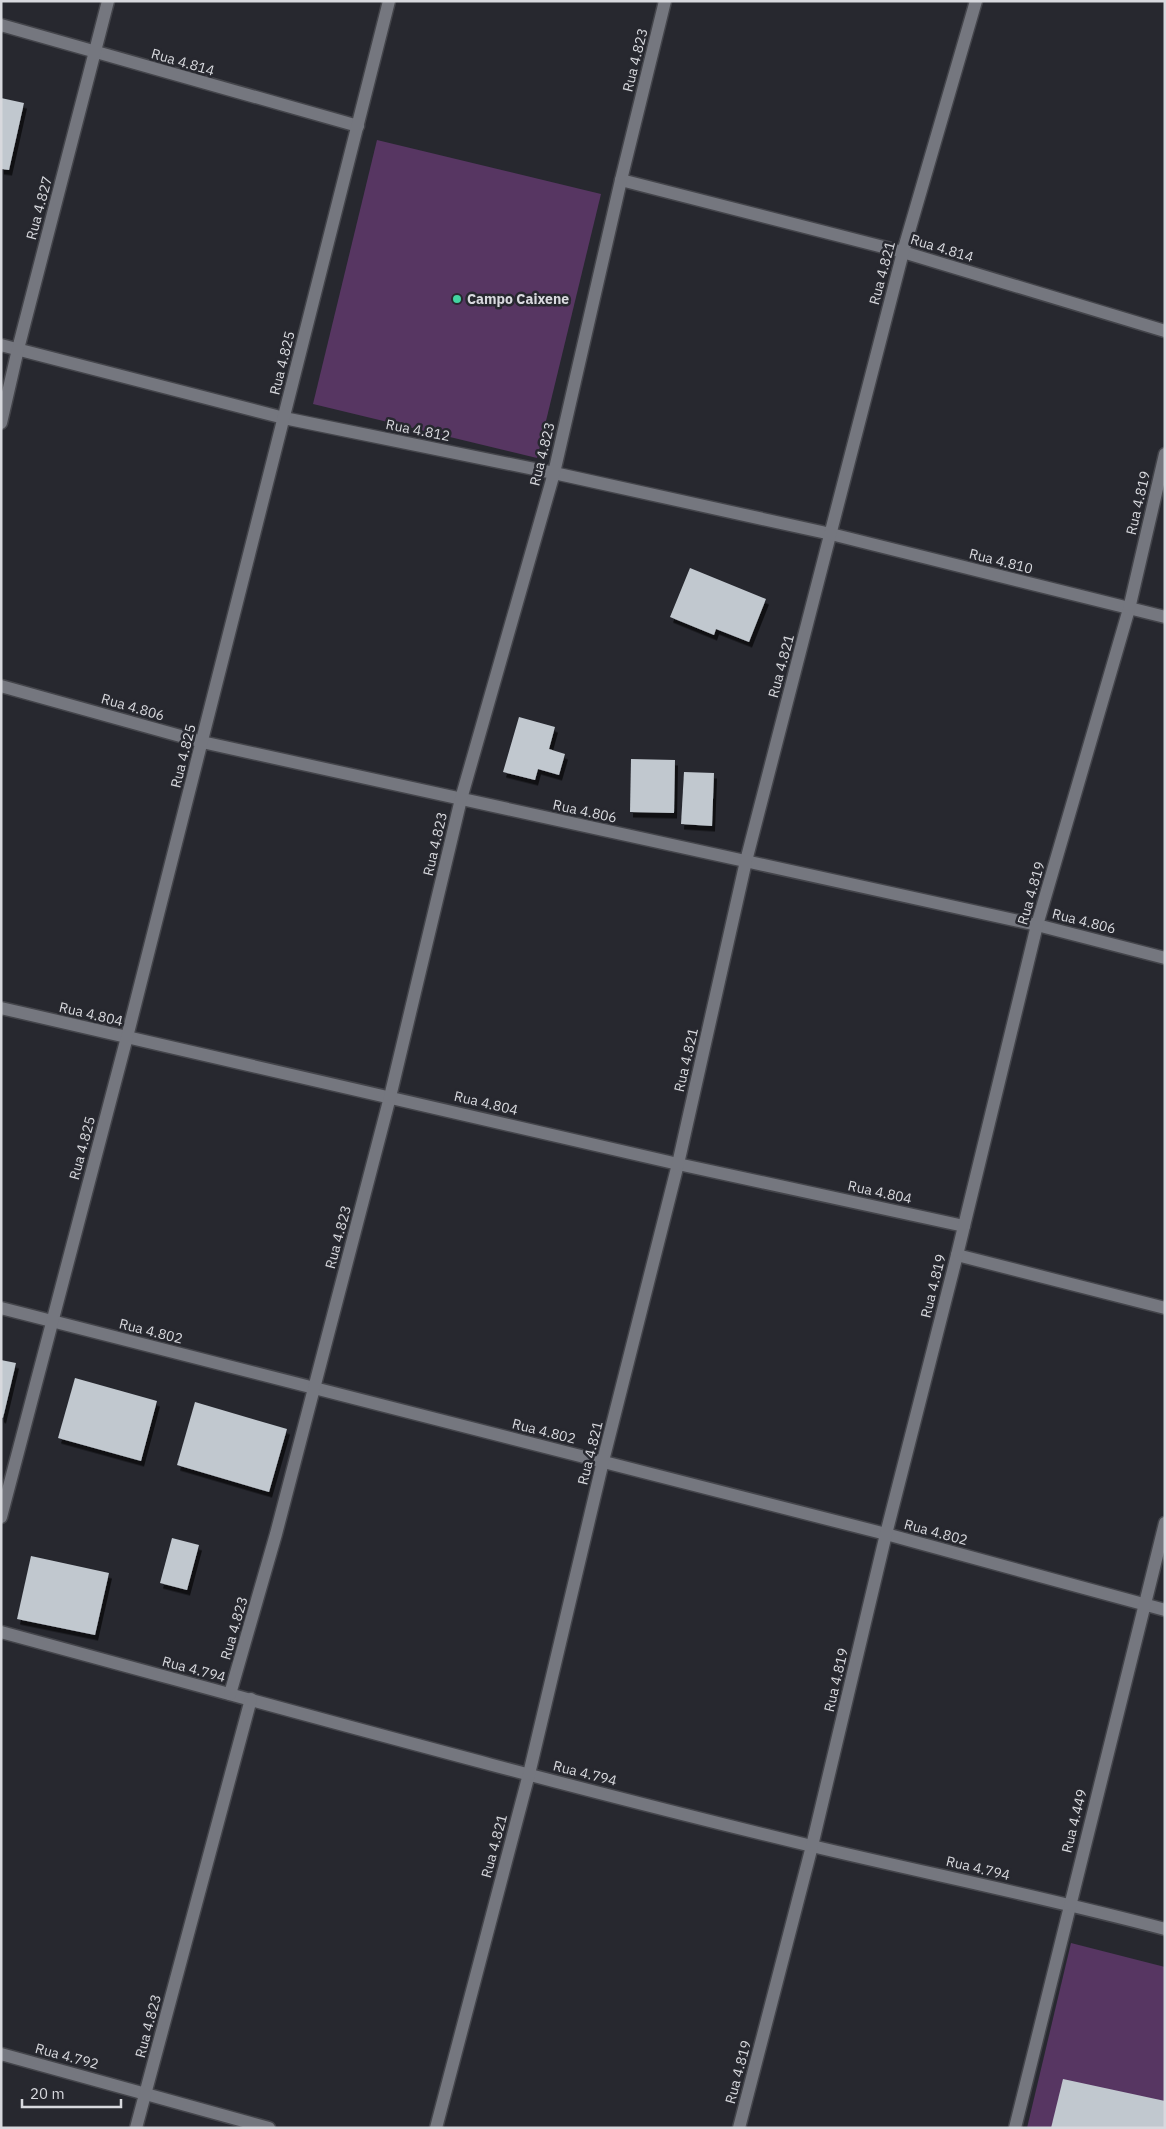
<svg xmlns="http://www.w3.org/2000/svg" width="1166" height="2129" font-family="'IBM Plex Sans',sans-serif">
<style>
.green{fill:#573662}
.building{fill:#c1c8cf;filter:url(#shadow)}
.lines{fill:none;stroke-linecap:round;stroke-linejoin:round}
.minor-casing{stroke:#44454b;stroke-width:15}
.minor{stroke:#75777f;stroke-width:12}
.poi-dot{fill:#42d4a1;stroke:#27282f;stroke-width:2}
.labels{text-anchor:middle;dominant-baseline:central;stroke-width:5;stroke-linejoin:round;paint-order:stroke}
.street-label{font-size:14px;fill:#d8d9de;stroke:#27282f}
.poi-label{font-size:14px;font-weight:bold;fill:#d8d9de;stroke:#27282f;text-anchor:start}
</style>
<defs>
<filter id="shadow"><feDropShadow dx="3" dy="5.5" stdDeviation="0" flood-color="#0009"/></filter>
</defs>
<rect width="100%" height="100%" fill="#27282f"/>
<g class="green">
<path d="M377 140 601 194 537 458 313 404Z"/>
<path d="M1071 1943 1165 1967V2128H1027Z"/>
</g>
<g class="building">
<path d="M1 98 24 103 9 170 1 169Z"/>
<path d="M690 568 766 599 749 642 716 629 714 635 670 617Z"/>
<path d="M519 717 555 727 549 749 565 754 559 775 538 769 535 780 503 772Z"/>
<path d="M631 759 675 760 674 813 630 812Z"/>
<path d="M684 772 714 773 712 826 681 824Z"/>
<path d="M1 1360 16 1363 3 1418 1 1417Z"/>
<path d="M75 1378 157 1401 141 1461 58 1438Z"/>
<path d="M195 1402 287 1429 269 1492 177 1465Z"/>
<path d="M172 1538 199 1545 187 1590 160 1583Z"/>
<path d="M31 1556 109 1573 95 1635 17 1619Z"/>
<path d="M1063 2079 1165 2101V2128H1051Z"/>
</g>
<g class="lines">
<defs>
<g id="minor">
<path d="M1 25 358 126"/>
<path d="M621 180 903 252 1165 331"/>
<path d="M1 345 284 418 554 473 831 534 1165 617"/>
<path d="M1 423 18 349 108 1"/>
<path d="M1 686 202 742 1037 925 1165 958"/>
<path d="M1 1008 678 1164 964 1226"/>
<path d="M957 1255 1165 1308"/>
<path d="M1 1308 886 1534 1165 1610"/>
<path d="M1 1517 127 1037 389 1"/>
<path d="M1 1632C271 1705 541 1781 812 1846 930 1874 1048 1898 1165 1929"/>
<path d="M230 1694 276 1534 390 1097 461 799 554 473 621 180 665 1"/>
<path d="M1 2054 269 2128"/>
<path d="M136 2128 251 1699"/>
<path d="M436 2128 529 1774 603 1461 678 1164 746 861 903 252 976 1"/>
<path d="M739 2128 812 1846 886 1534 957 1255 1037 925 1129 609 1165 454"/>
<path d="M1015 2128 1165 1523"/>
</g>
</defs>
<use href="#minor" class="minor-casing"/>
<use href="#minor" class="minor"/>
</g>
<circle class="poi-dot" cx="457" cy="299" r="5"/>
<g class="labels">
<g class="street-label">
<text transform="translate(635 60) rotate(-76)">Rua 4.823</text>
<text transform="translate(183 62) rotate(16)">Rua 4.814</text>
<text transform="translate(39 208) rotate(-75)">Rua 4.827</text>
<text transform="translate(942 248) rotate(17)">Rua 4.814</text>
<text transform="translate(882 273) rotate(-75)">Rua 4.821</text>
<text transform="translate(282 363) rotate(-76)">Rua 4.825</text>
<text transform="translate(418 430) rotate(11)">Rua 4.812</text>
<text transform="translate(542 454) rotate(-76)">Rua 4.823</text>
<text transform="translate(1138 503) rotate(-77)">Rua 4.819</text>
<text transform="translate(1001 561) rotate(14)">Rua 4.810</text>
<text transform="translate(781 666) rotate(-75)">Rua 4.821</text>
<text transform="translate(133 707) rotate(16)">Rua 4.806</text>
<text transform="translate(183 756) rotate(-76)">Rua 4.825</text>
<text transform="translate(585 811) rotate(12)">Rua 4.806</text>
<text transform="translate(435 844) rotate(-77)">Rua 4.823</text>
<text transform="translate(1031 893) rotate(-74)">Rua 4.819</text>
<text transform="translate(1084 921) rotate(14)">Rua 4.806</text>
<text transform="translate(91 1014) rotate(13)">Rua 4.804</text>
<text transform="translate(686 1060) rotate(-77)">Rua 4.821</text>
<text transform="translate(486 1103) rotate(13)">Rua 4.804</text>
<text transform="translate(82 1148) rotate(-75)">Rua 4.825</text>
<text transform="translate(880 1192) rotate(12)">Rua 4.804</text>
<text transform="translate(338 1237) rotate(-75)">Rua 4.823</text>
<text transform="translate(933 1286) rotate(-76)">Rua 4.819</text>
<text transform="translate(151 1331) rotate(14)">Rua 4.802</text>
<text transform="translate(544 1431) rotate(14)">Rua 4.802</text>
<text transform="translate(590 1453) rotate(-76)">Rua 4.821</text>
<text transform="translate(936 1532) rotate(15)">Rua 4.802</text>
<text transform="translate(234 1628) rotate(-74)">Rua 4.823</text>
<text transform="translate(194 1669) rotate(15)">Rua 4.794</text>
<text transform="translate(836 1680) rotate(-77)">Rua 4.819</text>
<text transform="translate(585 1773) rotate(14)">Rua 4.794</text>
<text transform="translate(1074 1821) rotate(-76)">Rua 4.449</text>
<text transform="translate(494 1846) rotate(-75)">Rua 4.821</text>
<text transform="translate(978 1868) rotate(13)">Rua 4.794</text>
<text transform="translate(148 2026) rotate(-75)">Rua 4.823</text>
<text transform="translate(67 2056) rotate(15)">Rua 4.792</text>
<text transform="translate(738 2072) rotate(-75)">Rua 4.819</text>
</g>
<g class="poi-label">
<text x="467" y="299">Campo Caixene</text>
</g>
</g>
<rect width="1166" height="2129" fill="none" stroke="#d8d9de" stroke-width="5"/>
<path d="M22 2099v8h99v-8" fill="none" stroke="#d8d9de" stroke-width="2.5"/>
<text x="30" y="2099" font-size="15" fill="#d8d9de" stroke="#27282f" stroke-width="4" paint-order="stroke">20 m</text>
</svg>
